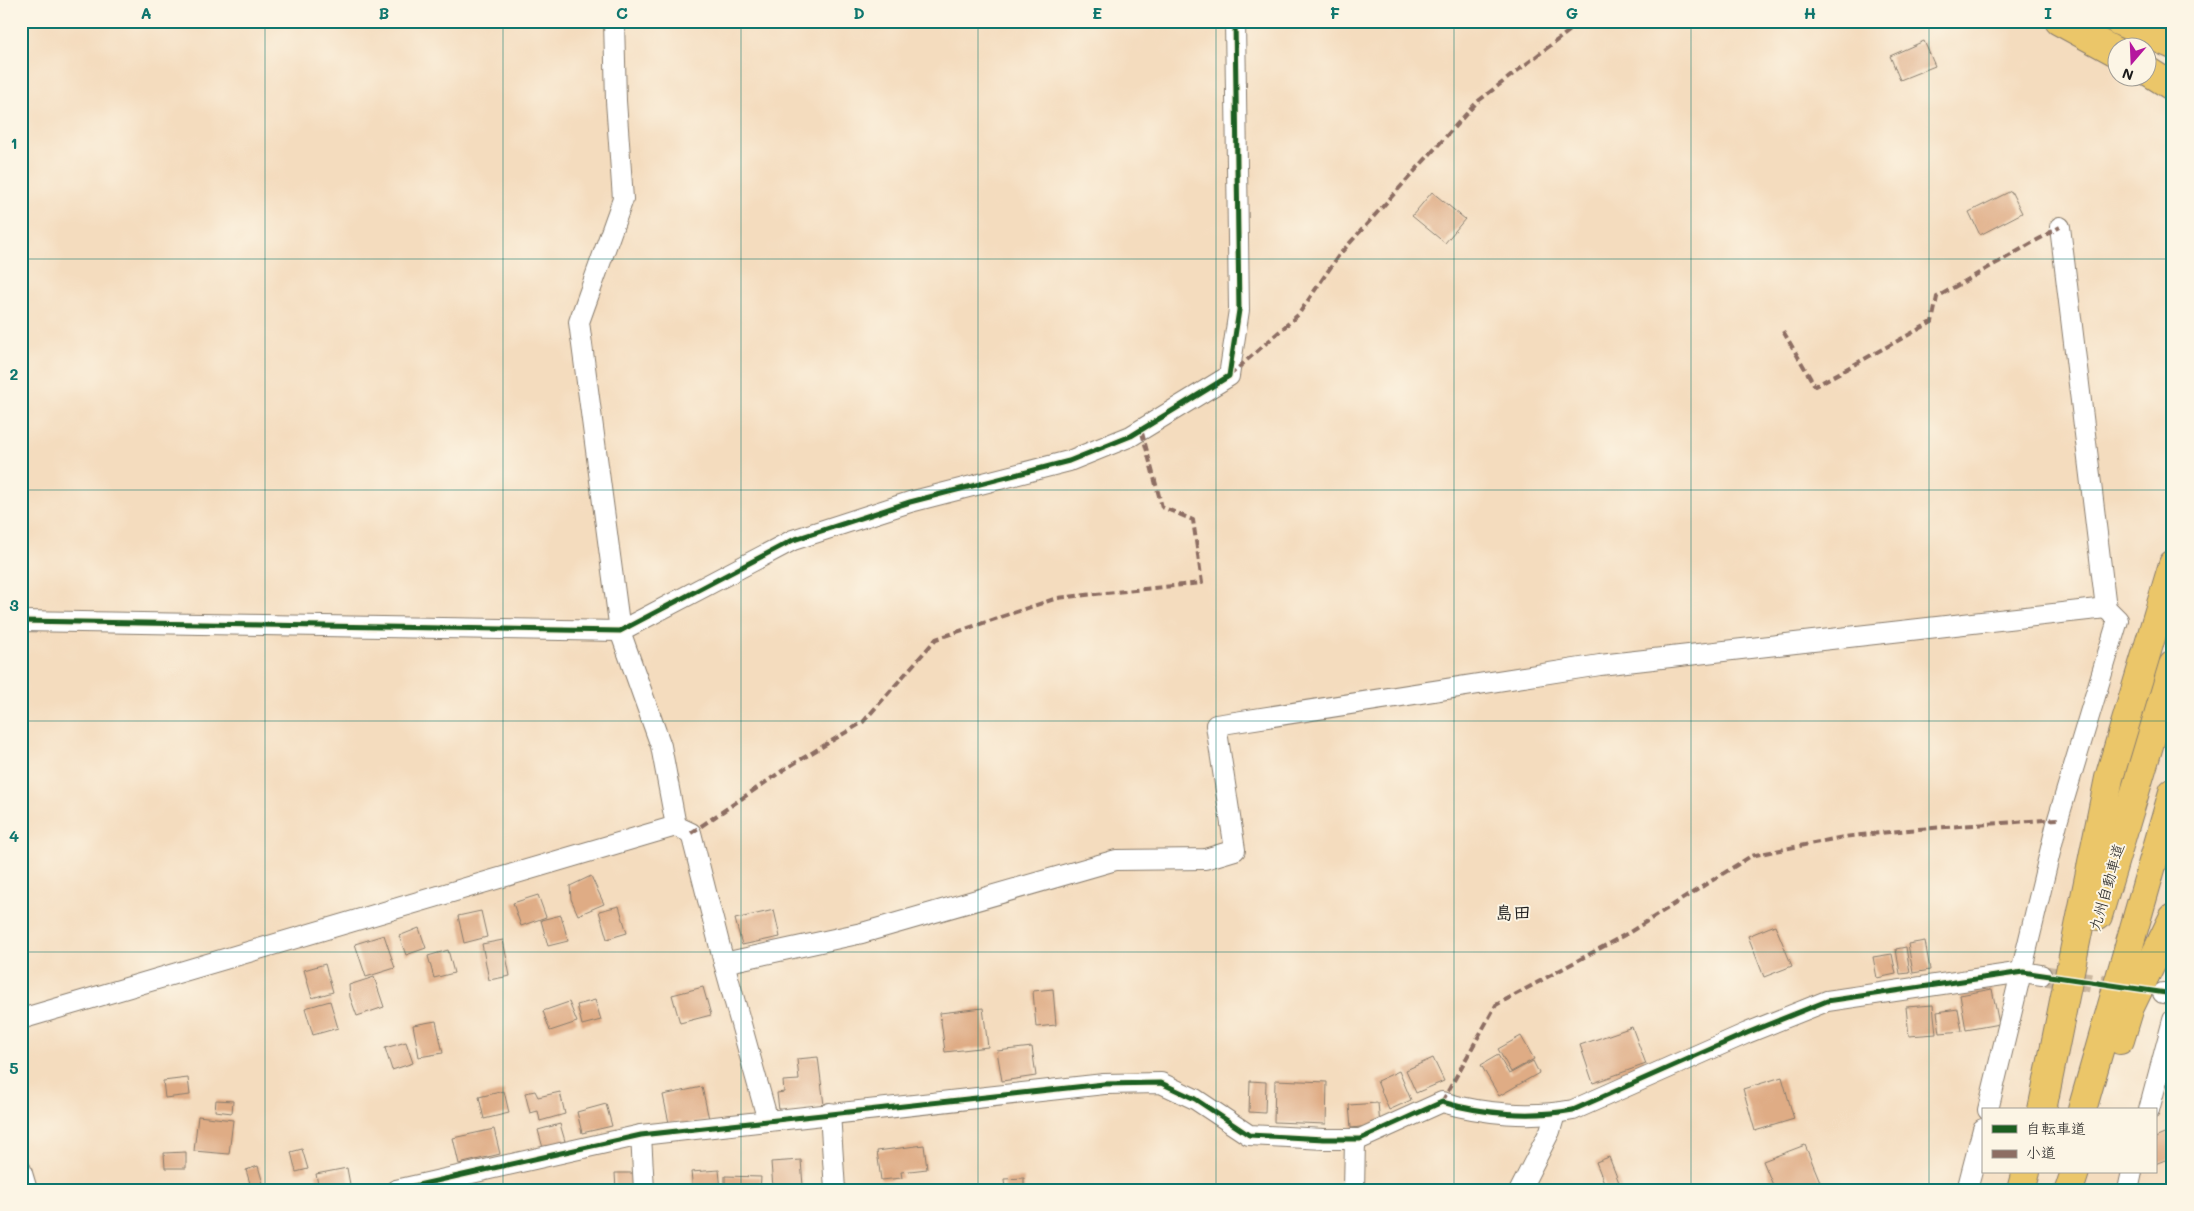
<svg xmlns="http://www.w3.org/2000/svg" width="2194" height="1211" font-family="Mali,'Klee One',sans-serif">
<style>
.building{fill:#dfac85}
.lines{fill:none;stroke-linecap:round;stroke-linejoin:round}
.street-tunnel{stroke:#c9b69e;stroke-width:20;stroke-dasharray:20 10;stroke-linecap:butt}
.street-casing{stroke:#887c6d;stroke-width:22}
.highway-casing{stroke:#887c6d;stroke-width:30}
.street{stroke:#fff;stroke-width:20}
.highway{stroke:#ebc669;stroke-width:28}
.quiet{stroke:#8d6e63;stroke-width:4;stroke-dasharray:8 4;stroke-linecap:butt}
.cycleway-casing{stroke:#fcf5e5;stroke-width:8}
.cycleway{stroke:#1b5e20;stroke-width:5}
.grid{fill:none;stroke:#0f766e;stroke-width:1;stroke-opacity:0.55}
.labels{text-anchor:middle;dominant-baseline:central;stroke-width:4;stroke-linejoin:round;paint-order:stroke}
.street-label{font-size:15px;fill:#1c1c1c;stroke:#fcf5e5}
.quarter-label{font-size:18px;font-weight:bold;fill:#1c1c1c;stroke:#fcf5e5}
.neatline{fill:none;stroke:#0f766e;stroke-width:2}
.grid-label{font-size:16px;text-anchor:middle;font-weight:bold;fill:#0f766e}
</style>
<rect width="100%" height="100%" fill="#fcf5e5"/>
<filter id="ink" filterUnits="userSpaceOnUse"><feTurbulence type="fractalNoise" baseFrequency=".02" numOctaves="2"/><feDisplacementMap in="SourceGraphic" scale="10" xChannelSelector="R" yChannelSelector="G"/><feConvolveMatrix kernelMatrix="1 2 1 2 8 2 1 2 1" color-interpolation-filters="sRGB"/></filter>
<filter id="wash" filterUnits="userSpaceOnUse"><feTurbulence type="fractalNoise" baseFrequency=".0096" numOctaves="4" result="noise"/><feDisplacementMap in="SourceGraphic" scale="20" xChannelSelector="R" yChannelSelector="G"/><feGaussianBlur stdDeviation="1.12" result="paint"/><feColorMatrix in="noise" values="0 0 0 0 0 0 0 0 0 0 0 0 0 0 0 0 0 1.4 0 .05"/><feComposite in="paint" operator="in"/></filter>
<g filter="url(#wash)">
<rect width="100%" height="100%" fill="#f4dcbe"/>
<g id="blocks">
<g class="building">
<path d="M1924 41 1935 66 1900 80 1890 56Z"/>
<path d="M2011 191 2022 213 1980 235 1969 212Z"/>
<path d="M1432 192 1465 219 1445 243 1412 216Z"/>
<path d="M591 876 604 904 578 915 571 899 570 886Z"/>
<path d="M538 895 546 917 521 926 513 903Z"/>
<path d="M619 906 627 933 607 939 599 911Z"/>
<path d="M774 910 780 937 742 945 735 919Z"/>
<path d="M481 911 487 937 464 943 458 916Z"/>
<path d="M561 915 568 941 548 946 541 920Z"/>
<path d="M1775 925 1792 966 1764 977 1748 936Z"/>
<path d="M419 928 426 948 406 955 399 936Z"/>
<path d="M384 935 395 968 366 977 355 944Z"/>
<path d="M503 940 510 976 489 980 482 944Z"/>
<path d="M1925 941 1930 970 1913 973 1908 944Z"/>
<path d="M1906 947 1910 973 1900 974 1896 949Z"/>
<path d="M448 950 454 973 434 978 428 956Z"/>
<path d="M1892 954 1896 974 1877 978 1873 957Z"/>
<path d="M325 964 333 992 312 998 304 970Z"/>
<path d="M374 977 384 1007 357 1016 350 997 349 985Z"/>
<path d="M703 987 711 1015 680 1023 672 995Z"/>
<path d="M1053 989 1056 1025 1036 1027 1033 991Z"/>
<path d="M1992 989 1999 1024 1966 1030 1960 995Z"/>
<path d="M595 1000 601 1020 582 1025 577 1005Z"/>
<path d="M330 1001 338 1028 313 1035 305 1008Z"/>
<path d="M569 1002 577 1022 550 1031 543 1011Z"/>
<path d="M1933 1005 1936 1034 1909 1036 1906 1007Z"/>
<path d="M983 1008 988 1047 945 1052 940 1013Z"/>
<path d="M1958 1009 1962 1031 1940 1033 1937 1012Z"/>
<path d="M436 1021 443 1053 419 1057 413 1025Z"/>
<path d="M1632 1027 1646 1064 1593 1083 1580 1045Z"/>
<path d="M1521 1036 1534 1059 1511 1072 1498 1049Z"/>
<path d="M406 1042 413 1063 392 1070 385 1048Z"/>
<path d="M1032 1047 1036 1076 1002 1081 997 1051Z"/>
<path d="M1498 1055 1509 1074 1533 1061 1539 1073 1499 1096 1481 1065Z"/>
<path d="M818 1057 824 1105 779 1110 777 1093 784 1092 783 1081 799 1080 797 1059Z"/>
<path d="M1433 1058 1444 1081 1416 1093 1406 1070Z"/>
<path d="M1399 1071 1411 1100 1389 1110 1377 1081Z"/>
<path d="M1782 1077 1794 1119 1755 1131 1743 1089Z"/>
<path d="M188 1078 190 1095 165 1098 163 1081Z"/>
<path d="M1275 1080 1327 1082 1326 1124 1274 1122Z"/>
<path d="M1250 1081 1266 1082 1265 1113 1249 1112Z"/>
<path d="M702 1087 709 1119 682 1125 681 1120 669 1123 663 1095Z"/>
<path d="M504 1091 509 1113 484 1119 479 1097Z"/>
<path d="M535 1091 538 1097 560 1092 565 1114 540 1121 538 1111 530 1113 525 1093Z"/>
<path d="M216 1100 233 1101 232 1113 215 1111Z"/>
<path d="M1378 1103 1380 1125 1351 1128 1349 1105Z"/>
<path d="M606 1104 612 1126 582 1133 577 1112Z"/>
<path d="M198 1116 233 1120 229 1154 194 1151Z"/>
<path d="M560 1124 565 1141 543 1148 538 1130Z"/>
<path d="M494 1129 500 1154 459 1164 453 1138Z"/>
<path d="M2169 1132 2173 1142V1157L2155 1164V1138Z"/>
<path d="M924 1145 927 1169 901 1172 902 1178 881 1180 877 1151Z"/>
<path d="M1805 1145 1821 1184 1807 1190H1775L1763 1161Z"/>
<path d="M302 1149 308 1169 296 1172 291 1152Z"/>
<path d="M186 1152V1168H165L164 1153Z"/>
<path d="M1609 1157 1622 1190H1607L1596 1162Z"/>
<path d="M801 1160 803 1186 773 1188 771 1162Z"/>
<path d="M258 1166 264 1187 252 1190 246 1170Z"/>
<path d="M347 1168 351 1190H319L316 1174Z"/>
<path d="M719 1170 721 1190H693L691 1172Z"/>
<path d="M615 1173H634L635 1190H616Z"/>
<path d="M725 1176 761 1177 760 1190H725Z"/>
<path d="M1024 1178V1190H1005L1004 1179Z"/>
<path d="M246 1184 247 1190H225V1189Z"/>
<path d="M184 1185 186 1190H168V1189Z"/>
</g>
</g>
</g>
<g filter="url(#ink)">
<use href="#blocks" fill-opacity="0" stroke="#887c6d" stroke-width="1"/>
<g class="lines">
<path class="street-tunnel" d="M2041 975 2163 993"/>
<defs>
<g id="street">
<path d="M614 21 616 101 623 199 579 322 620 631 661 746 676 826"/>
<path d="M21 621 620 631 793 540 910 502 1069 461 1131 436 1229 376 1239 310 1235 21"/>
<path d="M724 963 862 933 1116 860 1205 859 1235 850 1216 725 1600 665 2106 608"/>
<path d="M2163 993 2173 994"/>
<path d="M21 1019 676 826 691 833 724 963 768 1121"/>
<path d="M1988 1110 2058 819 2118 620 2106 608 2060 227"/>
<path d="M2149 1110 2173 1020"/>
<path d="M830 1113 835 1190"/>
<path d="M641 1135 644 1190"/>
<path d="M21 1170 27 1190"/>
<path d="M396 1190 641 1135 1104 1084 1161 1083 1195 1099 1249 1135 1324 1139H1360L1442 1102C1483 1114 1531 1118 1573 1110L1747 1033 1827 1001 2023 972 2041 975"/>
<path d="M1354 1190 1355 1139"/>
<path d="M1520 1190 1550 1131 1555 1114"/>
<path d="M1967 1190 1983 1129"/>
<path d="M2128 1190 2132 1172"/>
</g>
<g id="highway">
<path d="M2059 21 2116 52"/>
<path d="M2118 21 2173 45"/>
<path d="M2146 70 2173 87"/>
<path d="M2098 916 2173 665"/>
<path d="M2120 1040 2130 1007 2173 918"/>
<path d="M2042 1110 2109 778 2173 564"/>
<path d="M2082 1110 2173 792"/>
<path d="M2021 1190 2026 1172"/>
<path d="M2069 1190 2075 1172"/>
</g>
</defs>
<use href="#street" class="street-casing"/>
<use href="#highway" class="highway-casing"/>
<use href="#street" class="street"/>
<use href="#highway" class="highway"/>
<g class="quiet">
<path d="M1783 331 1815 386 1932 322 1937 297 2060 227"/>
<path d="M1229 376 1298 315 1339 255 1477 102 1582 21"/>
<path d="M691 833 785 769 863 722 936 639 1057 598 1202 583 1193 520 1162 507 1141 429"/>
<path d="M1442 1102 1496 1005 1630 932 1751 856 1843 837 1918 829 2058 819"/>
</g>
<defs>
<g id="cycleway">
<path d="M21 621 620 631 793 540 910 502 1069 461 1131 436 1229 376 1239 310 1235 21"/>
<path d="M396 1190 641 1135 1104 1084 1161 1083 1195 1099 1249 1135 1324 1139H1360L1442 1102C1483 1114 1531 1118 1573 1110L1747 1033 1827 1001 2023 972 2173 994"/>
</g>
</defs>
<use href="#cycleway" class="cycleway-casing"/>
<use href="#cycleway" class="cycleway"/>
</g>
</g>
<path class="grid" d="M265 21V1190M503 21V1190M741 21V1190M978 21V1190M1216 21V1190M1454 21V1190M1691 21V1190M1929 21V1190M21 259H2173M21 490H2173M21 721H2173M21 952H2173"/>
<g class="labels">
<g class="street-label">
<text transform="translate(2106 887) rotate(-74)">九州自動車道</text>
</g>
<g class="quarter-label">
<text x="1513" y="912">島田</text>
</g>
</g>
<rect width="2194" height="1211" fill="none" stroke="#fcf5e5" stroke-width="55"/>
<rect x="1982" y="1108" width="175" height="65" fill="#fcf5e5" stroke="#a29e95"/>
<rect x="1992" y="1125" width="25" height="8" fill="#1b5e20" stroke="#a29e95"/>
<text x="2026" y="1134" font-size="15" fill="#1c1c1c">自転車道</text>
<rect x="1992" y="1150" width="25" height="8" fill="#8d6e63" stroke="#a29e95"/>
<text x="2026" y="1158" font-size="15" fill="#1c1c1c">小道</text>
<g transform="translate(2132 62) rotate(199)"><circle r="24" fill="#fcf5e5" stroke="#a29e95"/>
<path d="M0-4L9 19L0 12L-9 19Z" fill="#b5179e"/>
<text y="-8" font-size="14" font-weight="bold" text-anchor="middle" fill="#1c1c1c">N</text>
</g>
<rect x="28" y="28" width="2138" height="1156" class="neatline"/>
<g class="grid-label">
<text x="146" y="19">A</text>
<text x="384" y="19">B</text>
<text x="622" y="19">C</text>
<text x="859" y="19">D</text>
<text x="1097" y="19">E</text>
<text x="1335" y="19">F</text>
<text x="1572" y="19">G</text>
<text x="1810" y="19">H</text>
<text x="2048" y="19">I</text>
<text x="14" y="149">1</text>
<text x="14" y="380">2</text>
<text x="14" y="611">3</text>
<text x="14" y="842">4</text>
<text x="14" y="1074">5</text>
</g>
</svg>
